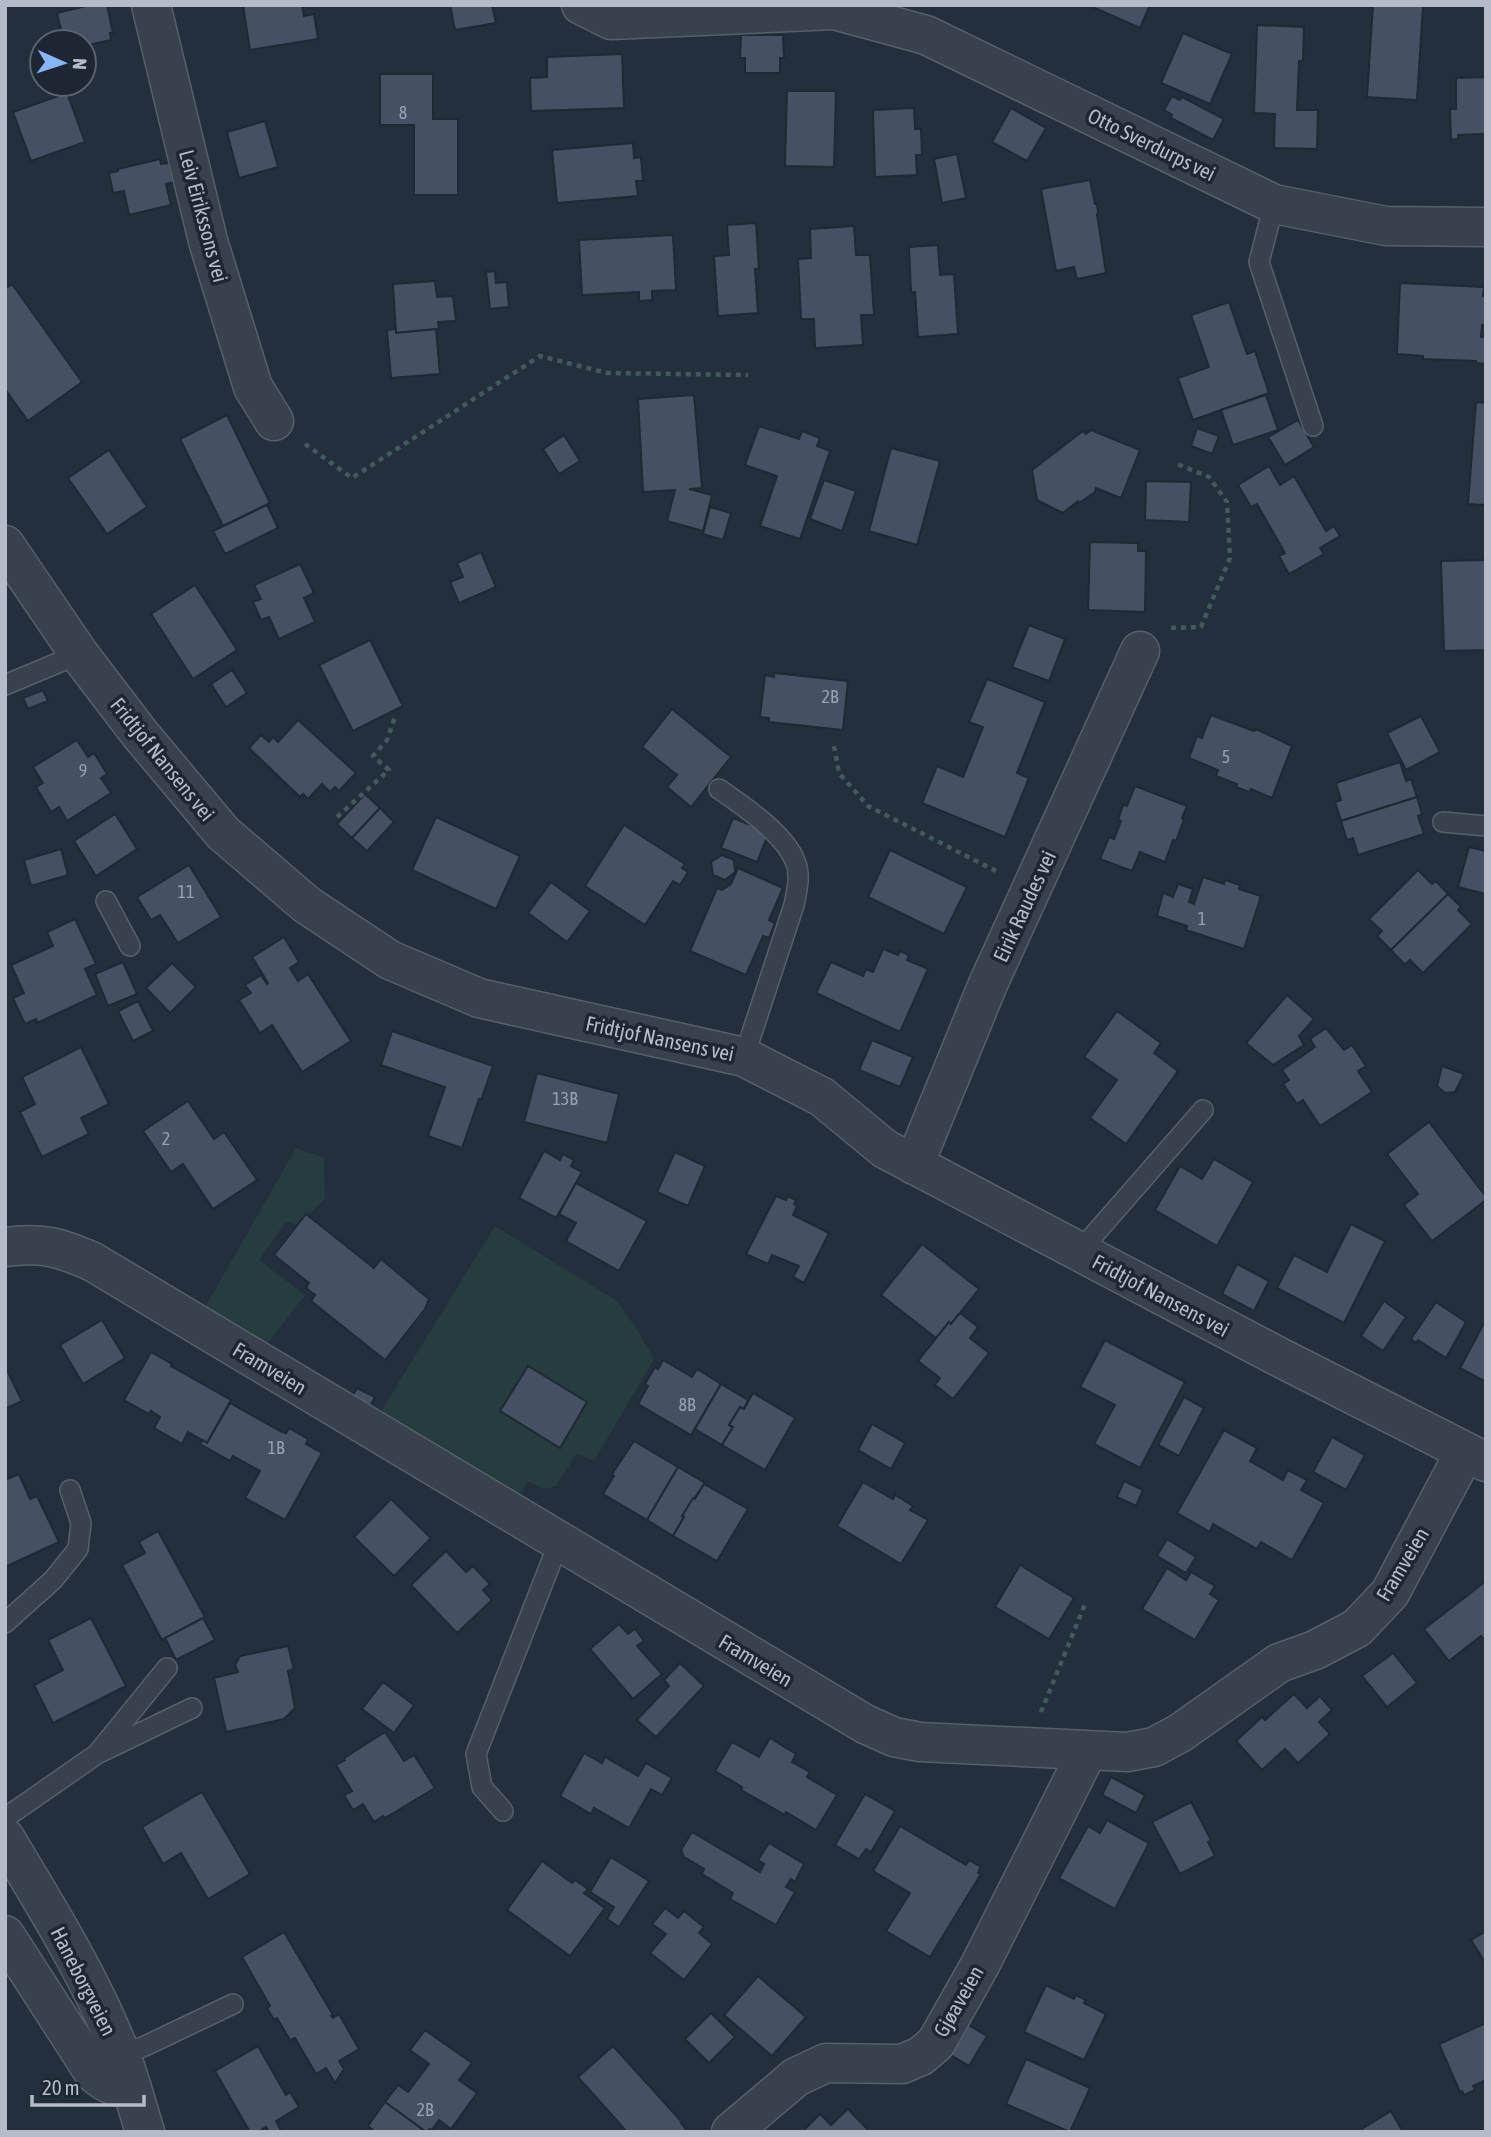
<svg xmlns="http://www.w3.org/2000/svg" width="1491" height="2137" font-family="'Asap Condensed',sans-serif">
<style>
.green{fill:#263c3f}
.building{fill:#455162;stroke:#1f2835;stroke-width:2}
.lines{fill:none;stroke-linecap:round;stroke-linejoin:round}
.service-casing{stroke:#565f6c;stroke-width:22}
.minor-casing{stroke:#565f6c;stroke-width:41}
.tertiary-casing{stroke:#565f6c;stroke-width:41}
.path{stroke:#44595c;stroke-width:4.5;stroke-dasharray:5 5;stroke-linecap:butt}
.service{stroke:#38414e;stroke-width:19}
.minor{stroke:#38414e;stroke-width:38}
.tertiary{stroke:#38414e;stroke-width:38}
.labels{text-anchor:middle;dominant-baseline:central;stroke-width:7;stroke-linejoin:round;paint-order:stroke}
.number-label{font-size:18px;fill:#98a1af}
.street-label{font-size:21px;fill:#b4bcc9;stroke:#1d2633}
</style>
<rect width="100%" height="100%" fill="#242f3e"/>
<g class="green">
<path d="M296 1148 324 1158 325 1199 298 1225 286 1221 259 1260 305 1295 264 1348 204 1309Z"/>
<path d="M495 1226 617 1301 638 1331 654 1359 594 1461 577 1453 556 1486 544 1489 527 1481 517 1503 377 1418Z"/>
</g>
<g class="building">
<path d="M90 5H107L113 33H110L111 40 84 46V42H64L57 13Z"/>
<path d="M243 5H302L304 16 314 14 318 39 250 50Z"/>
<path d="M450 5H492L496 23 455 30Z"/>
<path d="M1088 5H1150L1140 28Z"/>
<path d="M1373 5 1423 6 1417 100 1367 97Z"/>
<path d="M1257 25 1304 27 1303 61H1299L1297 110H1318L1317 149 1274 148 1275 114 1254 113Z"/>
<path d="M1183 33 1232 54 1210 104 1161 83Z"/>
<path d="M741 35H783L784 58H780V73H745V58H740Z"/>
<path d="M622 54 624 108 531 111 530 78 547 77V57Z"/>
<path d="M380 74H433V119H458V195H414V125H380Z"/>
<path d="M1486 77V134L1458 135V139L1451 140 1450 109H1456V78Z"/>
<path d="M787 91H836L834 167 785 166Z"/>
<path d="M67 93 85 142 31 161 13 112Z"/>
<path d="M1172 96 1180 100 1182 97 1224 119 1213 140 1171 118 1172 115 1164 110Z"/>
<path d="M914 108 915 129H921L922 155H916L917 175 875 177 873 110Z"/>
<path d="M1011 108 1046 128 1027 161 992 142Z"/>
<path d="M265 121 278 167 239 178 227 132Z"/>
<path d="M633 143 634 158 641 157 643 181H636L638 196 557 203 552 150Z"/>
<path d="M957 154 966 198 942 203 934 159Z"/>
<path d="M160 159 161 164 169 163 174 182 166 184 171 205 129 215 124 191 113 193 109 173 118 171V169Z"/>
<path d="M1090 180 1095 204H1097L1098 213 1097 214 1106 273 1077 279 1074 267 1056 271 1041 189Z"/>
<path d="M756 223 759 269H755L758 313 718 316 714 256 729 255 727 225Z"/>
<path d="M854 226 856 255H870L874 315H861L863 345 815 348 814 319H801L798 259 811 258 810 229Z"/>
<path d="M673 235 676 290 652 291V300L639 301V292L582 295 579 240Z"/>
<path d="M938 245 940 275 954 274 958 334 918 337 915 292H911L909 247Z"/>
<path d="M495 271 496 283 507 282 509 307 490 309 486 272Z"/>
<path d="M435 281 437 297 453 296 456 321 438 322 439 329 396 333 393 284Z"/>
<path d="M1400 283 1484 287 1483 296H1486V318L1485 325H1482L1481 337H1486V364L1476 363V361L1423 359V356L1397 354Z"/>
<path d="M12 284 82 382 28 421 5 389V289Z"/>
<path d="M1229 302 1247 354 1255 351 1269 393 1193 420 1178 378 1209 367 1191 315Z"/>
<path d="M396 329V333L436 329 440 374 391 378 387 330Z"/>
<path d="M694 395 702 488 689 489 712 495 703 531 667 521 675 490 643 492 638 399Z"/>
<path d="M1266 395 1278 430 1233 445 1221 410Z"/>
<path d="M1476 402 1486 403V505L1468 504Z"/>
<path d="M227 415 270 503 223 526 180 439Z"/>
<path d="M1298 420 1314 447 1285 465 1268 437Z"/>
<path d="M759 426 799 439 802 431 820 438 817 446 830 451 800 539 760 526 777 476 745 465Z"/>
<path d="M1197 428 1219 436 1212 454 1191 446Z"/>
<path d="M1091 430 1140 450 1121 498 1096 488 1095 492 1079 503 1078 501 1063 513 1037 500 1032 470 1083 431 1086 434Z"/>
<path d="M564 435 580 461 559 474 543 449Z"/>
<path d="M891 448 940 461 917 545 869 531Z"/>
<path d="M109 450 147 507 107 534 68 478Z"/>
<path d="M1269 466 1280 485 1294 476 1326 531 1334 526 1340 536 1320 548 1324 554 1289 574 1279 556 1285 553 1257 504 1251 507 1238 485Z"/>
<path d="M824 480 856 491 842 531 810 519Z"/>
<path d="M1146 481 1191 482 1189 522 1145 520Z"/>
<path d="M267 505 278 528 225 554 213 531Z"/>
<path d="M710 507 731 513 723 540 703 534Z"/>
<path d="M1090 542 1138 543V551H1146L1145 612 1088 610Z"/>
<path d="M481 552 496 587 459 603 450 582 463 577 457 563Z"/>
<path d="M1486 560V650L1444 651 1441 561Z"/>
<path d="M300 564 314 593 304 598 315 622 279 639 269 617 261 620 253 602 261 599 254 585Z"/>
<path d="M195 585 237 650 193 679 151 614Z"/>
<path d="M1029 625 1065 639 1049 681 1012 667Z"/>
<path d="M370 640 403 706 353 731 319 665Z"/>
<path d="M232 670 247 693 226 707 211 684Z"/>
<path d="M774 673 848 681 843 730 769 722V718L760 717 765 675 774 677Z"/>
<path d="M987 679 1045 702 1017 773 1029 778 1005 837 922 803 937 766 963 777 983 727 969 722Z"/>
<path d="M43 690 48 701 28 709 23 698Z"/>
<path d="M672 709 731 757 691 807 667 787 677 775 642 747Z"/>
<path d="M1211 715 1254 731 1256 729 1292 746 1272 798 1251 789 1249 792 1236 787 1237 784 1216 776 1218 770 1189 758 1197 736 1202 738Z"/>
<path d="M1421 716 1440 752 1406 770 1387 733Z"/>
<path d="M298 720 356 773 339 791 335 787 330 792 322 784 308 799 303 794 300 797 249 748 261 735 269 742 273 737 278 742Z"/>
<path d="M77 740 88 757 94 753 107 774 101 778 111 793 67 821 59 807 51 812 36 787 43 783 33 767Z"/>
<path d="M1400 762 1406 781 1411 779 1417 797 1341 821 1335 802 1341 800 1336 783Z"/>
<path d="M1135 786 1187 806 1182 818 1184 819 1176 841 1173 840 1165 862 1140 852 1132 871 1100 859 1109 837 1114 839 1121 821 1118 820 1123 805 1127 806Z"/>
<path d="M365 794 380 808 352 838 337 824Z"/>
<path d="M1417 797 1422 814 1418 816 1424 834 1358 855 1353 838 1347 840 1341 821Z"/>
<path d="M380 808 394 822 367 851 352 838Z"/>
<path d="M115 814 137 849 96 876 74 841Z"/>
<path d="M436 817 520 856 496 909 412 870Z"/>
<path d="M733 818 769 832 757 862 721 848Z"/>
<path d="M624 825 685 864 682 868 688 872 680 885 673 881 645 925 585 886Z"/>
<path d="M1469 847 1486 851V894L1458 887Z"/>
<path d="M61 849 68 875 31 886 24 860Z"/>
<path d="M890 850 967 887 944 934 868 897Z"/>
<path d="M722 855 734 860 735 872 725 880 713 875 711 862Z"/>
<path d="M189 865 221 917 178 943 160 915 151 920 137 897Z"/>
<path d="M738 868 783 888 769 920 775 923 769 938 763 936 746 975 690 951 717 888 722 890 731 884Z"/>
<path d="M1418 870 1432 884 1436 881 1448 894 1391 950 1377 936 1382 931 1369 919Z"/>
<path d="M1203 877 1224 884 1225 880 1240 885 1239 889 1261 896 1244 949 1186 930 1187 926 1157 916 1163 893 1173 897 1178 884 1193 889 1189 902 1194 904Z"/>
<path d="M551 882 590 911 567 942 528 913Z"/>
<path d="M1448 894 1461 907 1458 910 1472 924 1423 973 1410 960 1405 965 1391 950Z"/>
<path d="M75 919 96 964 85 969 97 995 37 1023 36 1019 25 1024 13 998 24 993 11 965 53 946 47 932Z"/>
<path d="M284 937 299 962 290 968 298 981 308 974 351 1041 302 1072 272 1025 260 1033 239 1000 251 993 245 985 261 975 267 984 268 983 252 957Z"/>
<path d="M883 949 898 955 900 951 909 955 907 960 928 969 900 1032 816 993 831 962 863 976 866 969 873 972Z"/>
<path d="M123 962 137 994 108 1006 95 974Z"/>
<path d="M172 963 196 987 170 1013 146 988Z"/>
<path d="M1287 995 1314 1019 1299 1036 1304 1045 1273 1065 1246 1043Z"/>
<path d="M138 1001 153 1031 133 1041 118 1011Z"/>
<path d="M1117 1011 1161 1043 1154 1053 1178 1071 1126 1144 1090 1118 1117 1080 1084 1057Z"/>
<path d="M1326 1028 1344 1050 1352 1045 1366 1066 1358 1071 1372 1092 1320 1126 1303 1100 1297 1104 1283 1084 1289 1080 1282 1070 1315 1047 1310 1039Z"/>
<path d="M392 1031 493 1066 481 1100 479 1099 462 1148 428 1136 445 1087 381 1065Z"/>
<path d="M872 1040 913 1057 900 1087 859 1070Z"/>
<path d="M81 1047 109 1104 81 1118 89 1134 42 1157 20 1112 35 1104 22 1077Z"/>
<path d="M1442 1066 1464 1074 1455 1092 1445 1093 1437 1086Z"/>
<path d="M537 1073 619 1094 607 1143 524 1122Z"/>
<path d="M188 1101 214 1139 224 1132 257 1180 213 1209 183 1164 171 1172 143 1131Z"/>
<path d="M1429 1122 1486 1197V1200L1432 1241 1404 1205 1418 1194 1387 1154Z"/>
<path d="M544 1151 560 1160 563 1154 574 1160 571 1166 582 1172 556 1218 519 1198Z"/>
<path d="M675 1152 705 1166 688 1206 657 1192Z"/>
<path d="M1214 1159 1253 1182 1217 1246 1155 1210 1180 1166 1202 1179Z"/>
<path d="M576 1183 647 1221 619 1271 566 1241 576 1223 559 1214Z"/>
<path d="M776 1196 786 1200 788 1196 796 1200 794 1204 797 1206 793 1215 829 1233 804 1283 793 1277 799 1266 794 1264 772 1255 768 1264 746 1254Z"/>
<path d="M306 1214 374 1268 381 1259 429 1299 425 1309 385 1360 311 1301 315 1295 306 1288 309 1283 274 1255Z"/>
<path d="M1351 1224 1385 1241 1344 1323 1277 1288 1294 1255 1327 1272Z"/>
<path d="M922 1244 979 1289 951 1324 949 1322 936 1338 881 1295Z"/>
<path d="M1237 1264 1269 1281 1254 1311 1222 1294Z"/>
<path d="M1384 1301 1406 1317 1383 1351 1361 1336Z"/>
<path d="M1436 1302 1466 1322 1446 1358 1418 1340 1416 1343 1411 1339Z"/>
<path d="M960 1313 978 1327 970 1338 989 1353 953 1399 935 1385 940 1378 918 1361 949 1322 951 1324Z"/>
<path d="M102 1320 125 1358 83 1384 60 1345Z"/>
<path d="M1483 1325 1486 1326V1382L1460 1368Z"/>
<path d="M1105 1340 1185 1382 1140 1468 1094 1444 1115 1405 1080 1387Z"/>
<path d="M151 1352 172 1364 171 1366 231 1400 207 1443 188 1432 182 1444 154 1428 160 1417 151 1411 149 1414 124 1400Z"/>
<path d="M663 1360 692 1377 697 1369 721 1384 691 1435 638 1404 648 1386 645 1384 655 1367 658 1369Z"/>
<path d="M5 1366 22 1401 5 1409Z"/>
<path d="M528 1366 587 1402 560 1448 500 1411Z"/>
<path d="M721 1384 748 1400 744 1409 740 1407 729 1425 733 1427 722 1445 695 1429Z"/>
<path d="M357 1388 375 1397 368 1410 350 1400Z"/>
<path d="M753 1393 795 1418 765 1470 722 1445 733 1427 729 1425 740 1407 744 1409Z"/>
<path d="M1184 1397 1204 1408 1179 1456 1158 1445Z"/>
<path d="M230 1403 282 1432 286 1433 289 1428 308 1439 306 1444 322 1453 285 1520 245 1498 260 1471 233 1456 230 1461 200 1444 203 1440 207 1443Z"/>
<path d="M872 1424 905 1443 891 1469 858 1450Z"/>
<path d="M1224 1430 1257 1448 1250 1461 1283 1480 1288 1470 1307 1480 1301 1490 1324 1503 1292 1560 1261 1542 1257 1549 1213 1524 1210 1532 1177 1513Z"/>
<path d="M1332 1437 1365 1455 1346 1490 1313 1472Z"/>
<path d="M634 1441 678 1467 647 1520 603 1494 614 1476 612 1474Z"/>
<path d="M678 1467 705 1483 682 1516 684 1517 673 1536 647 1520Z"/>
<path d="M19 1474 30 1499 37 1496 59 1542 5 1567V1480Z"/>
<path d="M1124 1481 1143 1490 1136 1506 1117 1497Z"/>
<path d="M863 1482 893 1499 895 1495 913 1506 910 1510 928 1520 901 1564 837 1526Z"/>
<path d="M704 1484 748 1509 717 1561 673 1536 684 1517 682 1516 693 1498 695 1499Z"/>
<path d="M391 1499 431 1538 394 1576 354 1537Z"/>
<path d="M158 1531 205 1617 162 1640 122 1565 145 1553 139 1542Z"/>
<path d="M1167 1539 1196 1557 1186 1573 1157 1556Z"/>
<path d="M446 1551 466 1572 473 1566 490 1584 483 1590 492 1600 457 1633 411 1585Z"/>
<path d="M1020 1565 1074 1598 1049 1639 995 1607Z"/>
<path d="M1167 1568 1186 1580 1191 1572 1215 1586 1210 1594 1219 1600 1195 1640 1142 1609Z"/>
<path d="M1486 1581V1642L1481 1636 1449 1661 1424 1629Z"/>
<path d="M91 1618 126 1686 53 1723 34 1685 63 1670 48 1640Z"/>
<path d="M203 1618 215 1640 176 1660 165 1638Z"/>
<path d="M619 1624 628 1634 635 1629 644 1641 637 1646 662 1674 633 1699 590 1649Z"/>
<path d="M288 1646 294 1669 288 1671 295 1708 284 1719 226 1732 214 1678 238 1672 235 1665 240 1656Z"/>
<path d="M1393 1653 1417 1683 1387 1707 1362 1676Z"/>
<path d="M680 1663 704 1686 656 1737 637 1720 669 1686 664 1680Z"/>
<path d="M383 1682 414 1705 394 1733 362 1709Z"/>
<path d="M1294 1694 1307 1708 1320 1696 1332 1710 1319 1722 1330 1734 1298 1763 1285 1749 1262 1770 1236 1741 1262 1717 1265 1720Z"/>
<path d="M385 1732 404 1761 414 1755 435 1788 385 1818 383 1816 374 1822 363 1804 353 1810 344 1795 352 1791 336 1765 345 1760 344 1758Z"/>
<path d="M770 1738 796 1754 792 1762 810 1772 807 1777 837 1795 816 1830 786 1812 785 1815 741 1790 742 1787 715 1771 732 1742 759 1757Z"/>
<path d="M584 1753 602 1763 605 1757 638 1776 646 1763 672 1778 662 1795 651 1789 629 1828 594 1808 591 1814 560 1796Z"/>
<path d="M1111 1777 1145 1795 1136 1813 1102 1795Z"/>
<path d="M202 1792 250 1874 208 1899 181 1853 163 1864 142 1827Z"/>
<path d="M865 1794 895 1811 871 1852 866 1849 859 1859 835 1845Z"/>
<path d="M1191 1802 1211 1840 1208 1842 1215 1856 1180 1874 1152 1822Z"/>
<path d="M1107 1820 1149 1843 1115 1909 1059 1878 1088 1826 1100 1833Z"/>
<path d="M900 1826 966 1865 969 1860 981 1867 978 1873 981 1874 930 1957 886 1931 910 1893 873 1871Z"/>
<path d="M692 1832 760 1872 764 1864 758 1860 769 1843 804 1864 795 1882 791 1879 786 1887 795 1892 776 1925 730 1899 733 1893 702 1874 704 1869 684 1857 681 1850Z"/>
<path d="M611 1857 649 1881 619 1927 607 1919 614 1907 590 1892Z"/>
<path d="M542 1861 572 1883 575 1880 588 1889 584 1893 605 1908 570 1956 507 1910Z"/>
<path d="M665 1908 678 1918 684 1911 704 1927 699 1933 712 1944 684 1980 650 1953 666 1934 652 1924Z"/>
<path d="M1486 1931V1964L1471 1940Z"/>
<path d="M284 1932 333 2015 331 2016 333 2018 339 2014 359 2049 339 2061 344 2069 335 2083 326 2068 316 2074 295 2038 290 2040 277 2018 274 2020 267 2008 270 2006 242 1957Z"/>
<path d="M758 1976 806 2017 772 2056 724 2015Z"/>
<path d="M1046 1985 1074 1999 1076 1995 1086 2000 1084 2003 1106 2014 1084 2060 1024 2032Z"/>
<path d="M711 2013 735 2037 709 2063 685 2039Z"/>
<path d="M963 2022 987 2036 969 2066 946 2052Z"/>
<path d="M1486 2023V2080L1473 2086 1475 2090 1464 2095 1462 2091 1460 2092 1439 2044Z"/>
<path d="M425 2030 472 2063 459 2080 477 2093 451 2129 439 2120 432 2130 430 2129 426 2132 385 2102 398 2085 408 2092 429 2064 410 2050Z"/>
<path d="M258 2046 286 2095 290 2092 299 2107 276 2121 282 2132H269L266 2127 258 2132H250L215 2071Z"/>
<path d="M613 2046 682 2122 681 2123 688 2132H627L578 2077Z"/>
<path d="M1026 2059 1090 2088 1070 2132 1006 2104Z"/>
<path d="M385 2102 426 2132H375L368 2126Z"/>
<path d="M848 2109 870 2132H805L804 2130 820 2114 831 2125Z"/>
<path d="M1391 2111 1403 2132H1357Z"/>
</g>
<g class="lines">
<defs>
<g id="service">
<path d="M1274 204 1259 262 1313 426"/>
<path d="M5 685 79 654"/>
<path d="M719 789C742 805 785 834 795 861 801 874 797 891 794 905L744 1057"/>
<path d="M1443 822 1486 826"/>
<path d="M106 901 130 946"/>
<path d="M1079 1252 1203 1110"/>
<path d="M5 1623 53 1580 78 1549 81 1523 70 1490"/>
<path d="M101 1752 192 1708"/>
<path d="M503 1811 482 1787 476 1754 559 1542"/>
<path d="M5 1818 97 1754 167 1668"/>
<path d="M121 2055 145 2046 233 2004"/>
</g>
<g id="minor">
<path d="M151 5 208 241 253 387 274 421"/>
<path d="M581 5 611 20 834 10"/>
<path d="M834 5V10L926 35 1274 204 1386 226 1486 227"/>
<path d="M5 545 79 654 140 734 223 833 307 905 390 960 479 998 744 1057 822 1097 885 1149 1281 1358 1486 1462"/>
<path d="M914 1165 988 984 1140 651"/>
<path d="M5 1247C42 1242 59 1247 93 1262L865 1724 894 1737 920 1742 1127 1752 1154 1747 1180 1733 1279 1663 1315 1650 1357 1628 1390 1593 1465 1452"/>
<path d="M5 1935 94 2073C106 2084 116 2088 132 2088"/>
<path d="M731 2132 796 2077 826 2063 902 2064 921 2056 936 2043 980 1965 1087 1752"/>
</g>
<path id="tertiary" d="M5 1838C47 1908 91 1978 121 2055 130 2080 137 2106 145 2132"/>
</defs>
<use href="#service" class="service-casing"/>
<use href="#minor" class="minor-casing"/>
<use href="#tertiary" class="tertiary-casing"/>
<g class="path">
<path d="M305 444 352 478 540 356 607 373 748 375"/>
<path d="M1171 628 1201 627 1230 558 1227 502 1209 477 1175 463"/>
<path d="M834 746 839 773 868 806 996 871"/>
<path d="M337 817 389 770 373 756 387 740 395 717"/>
<path d="M1041 1712 1085 1604"/>
</g>
<use href="#service" class="service"/>
<use href="#minor" class="minor"/>
<use href="#tertiary" class="tertiary"/>
</g>
<g class="labels">
<g class="number-label">
<text x="403" y="112">8</text>
<text x="830" y="696">2B</text>
<text x="1226" y="756">5</text>
<text x="83" y="770">9</text>
<text x="186" y="891">11</text>
<text x="1202" y="918">1</text>
<text x="565" y="1098">13B</text>
<text x="166" y="1138">2</text>
<text x="687" y="1404">8B</text>
<text x="276" y="1447">1B</text>
<text x="425" y="2109">2B</text>
</g>
<g class="street-label">
<text transform="translate(1152 144) rotate(26)">Otto Sverdurps vei</text>
<text transform="translate(204 216) rotate(75)">Leiv Eirikssons vei</text>
<text transform="translate(163 759) rotate(51)">Fridtjof Nansens vei</text>
<text transform="translate(1024 906) rotate(-65)">Eirik Raudes vei</text>
<text transform="translate(660 1038) rotate(12)">Fridtjof Nansens vei</text>
<text transform="translate(1161 1295) rotate(28)">Fridtjof Nansens vei</text>
<text transform="translate(270 1368) rotate(31)">Framveien</text>
<text transform="translate(1402 1564) rotate(-59)">Framveien</text>
<text transform="translate(756 1660) rotate(31)">Framveien</text>
<text transform="translate(84 1981) rotate(63)">Haneborgveien</text>
<text transform="translate(958 2001) rotate(-60)">Gjøaveien</text>
</g>
</g>
<rect width="1491" height="2137" fill="none" stroke="#b4bcc9" stroke-width="14"/>
<g transform="translate(63 63) rotate(93)"><circle r="33" fill="#1d2633" stroke="#59626f" stroke-width="2"/>
<path d="M0-5L12 26L0 18L-12 26Z" fill="#8ab4f8"/>
<text y="-10" font-size="19" font-weight="bold" text-anchor="middle" fill="#b4bcc9">N</text>
</g>
<path d="M32 2095v10h112v-10" fill="none" stroke="#b4bcc9" stroke-width="3.5"/>
<text x="42" y="2095" font-size="21" fill="#b4bcc9" stroke="#1d2633" stroke-width="5" paint-order="stroke">20 m</text>
</svg>
